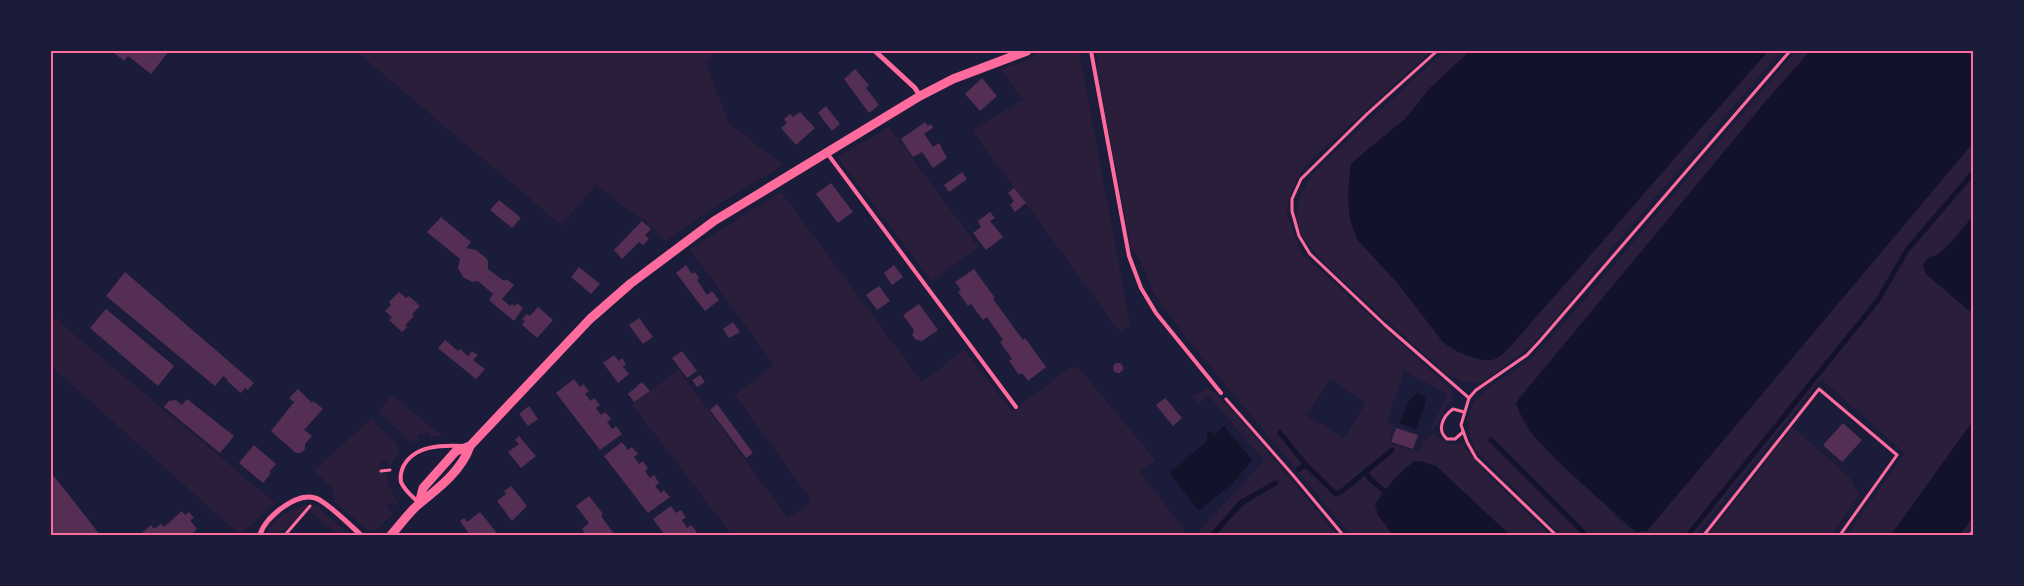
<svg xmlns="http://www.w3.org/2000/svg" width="2024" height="586" font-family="Jost,sans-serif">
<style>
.green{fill:#2a1e3b;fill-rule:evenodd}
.water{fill:#12122b}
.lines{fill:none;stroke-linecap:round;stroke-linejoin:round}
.stream{stroke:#12122b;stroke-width:5}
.building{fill:#542f53}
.path{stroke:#ff6b9d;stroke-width:3}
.service{stroke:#ff6b9d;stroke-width:4}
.minor{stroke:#ff6b9d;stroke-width:5}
.tertiary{stroke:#ff6b9d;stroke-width:9}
.neatline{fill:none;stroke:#ff6b9d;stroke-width:2}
</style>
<rect width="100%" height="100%" fill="#1b1b3a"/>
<g class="green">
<path d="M356 51H716L706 64 729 123 783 165 711 209 666 241 644 219 636 216 596 185 561 225Z"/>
<path d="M1041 51H1079L1130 324 1120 332 972 130 1023 100 1000 69 1026 61Z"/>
<path d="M1096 51H1431L1311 160 1298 176 1291 192 1286 212 1302 254 1450 388 1454 395C1447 405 1436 430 1428 435L1448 394 1404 371 1387 421 1394 427 1389 443 1419 452 1423 441 1431 436 1434 432C1442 442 1448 446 1461 444L1489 476 1549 535H1510L1436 466 1420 461H1415L1407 466 1380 495 1378 515 1393 535H1351L1184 335 1154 293 1137 254 1131 248 1098 73ZM1330 379 1366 402 1345 438 1307 416Z"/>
<path d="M1445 51H1470L1431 87 1405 119 1361 155 1351 164 1350 171 1348 198 1350 220 1357 239 1399 285 1443 342 1501 355 1573 276 1768 51H1781L1611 249 1561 312 1531 346 1481 383 1462 381 1444 372 1327 266 1305 241 1295 222 1299 199 1309 179 1326 160Z"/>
<path d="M1796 51H1810L1766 101 1519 398C1507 422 1582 484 1600 500 1609 508 1618 520 1628 527 1632 530 1641 530 1647 531L1973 143V216L1940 254 1931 256 1923 266 1926 274 1973 314V421L1891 535H1847L1905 453 1821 379 1696 535H1562L1475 450C1450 396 1497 387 1529 360 1543 348 1555 333 1567 320Z"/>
<path d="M889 127 978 247 932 281 837 157Z"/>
<path d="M781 192 922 382 964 350 1012 411 1068 369 1078 367 1155 460 1140 472 1188 535H732L632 404 679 370 788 518 812 501 735 395 774 365 690 249Z"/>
<path d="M51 315 274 502H276L240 535 51 366Z"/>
<path d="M1207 388 1213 391 1236 414 1337 535H1216L1236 512 1252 500H1240L1209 535H1195L1264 461 1209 396 1199 403 1192 396Z"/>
<path d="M392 395 437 432 444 435 430 437V433L417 435 418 440 411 442 378 412Z"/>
<path d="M371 419 396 443 399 452 389 467 387 461 380 462V471L388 475 387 482 399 505 398 507 392 501 386 507 393 513 375 531 366 529 335 502 332 488 314 470Z"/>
<path d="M1793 427 1851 479 1859 495 1831 535H1709Z"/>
<path d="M309 504 285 530H281L277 535H266C273 517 292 509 309 504Z"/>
<path d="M313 505 317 506 349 535H337L309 510Z"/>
<path d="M1973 517V535H1960Z"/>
</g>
<g class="water">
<path d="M1470 51H1768L1509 348C1504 352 1499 359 1492 360 1478 362 1453 351 1443 342L1399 285 1357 239 1350 220 1348 198 1350 171 1351 164 1361 155 1405 119 1431 87Z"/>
<path d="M1810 51H1973V143L1647 531 1636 532 1557 460 1532 434 1518 409 1516 403 1766 101Z"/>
<path d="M1973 216V314L1926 274 1923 266C1929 253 1934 259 1941 252 1953 242 1963 228 1973 216Z"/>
<path d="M1417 393 1424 396 1426 402 1416 429 1400 423 1409 401Z"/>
<path d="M1973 421V517L1960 535H1891Z"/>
<path d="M1224 426 1252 460 1232 484 1199 511 1169 473 1208 440 1206 434 1210 431 1215 434Z"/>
<path d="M1415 461H1420L1436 466 1510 535H1393L1378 515 1375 504 1396 477Z"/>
<path d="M1276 480 1279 484 1244 504 1216 535H1209L1240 500Z"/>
</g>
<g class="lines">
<g class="stream">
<path d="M1280 433 1306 465 1336 494 1341 492 1392 450"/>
<path d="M1491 440 1586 535"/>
<path d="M1299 469 1306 465"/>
<path d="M1365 471 1369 478 1384 491"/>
<path d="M1688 535 1878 300 1907 250 1973 173"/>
</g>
</g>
<g class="building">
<path d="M112 51H169L151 74 128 56 124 61Z"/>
<path d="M855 69 869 85 866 88 879 105 869 113 844 79Z"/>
<path d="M982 78 997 96 980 111 965 94Z"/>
<path d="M826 106 840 124 832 131 818 113Z"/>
<path d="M800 112 815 128 796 145 781 128 787 123 784 119 790 114 793 117Z"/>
<path d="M925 122 928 126 931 124 933 128 924 134 933 147 939 143 947 158 933 168 922 152 913 157 901 139Z"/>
<path d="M962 172 967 179 949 192 944 185Z"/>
<path d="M831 183 853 212 838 223 816 194Z"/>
<path d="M1014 188 1026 203 1015 212 1010 205 1014 201 1008 193Z"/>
<path d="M499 200 521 218 512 228 490 210Z"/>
<path d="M990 212 995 218 990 221 1003 237 986 250 973 233 981 227 978 221Z"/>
<path d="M441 217 471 242 466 248 476 250 485 257 488 261V269L504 281 506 279 514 285 502 299 510 306 512 304 515 306 517 303 523 308 514 321 489 300 493 294 478 281 472 282 463 277 458 268 460 259 427 232Z"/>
<path d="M642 221 651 229 645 235 649 239 643 245 639 242 622 259 614 250Z"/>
<path d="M686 265 692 274 695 272 699 278 697 280 707 295 712 291 719 300 705 311 676 273Z"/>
<path d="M894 265 903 277 892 285 884 273Z"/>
<path d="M579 267 600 284 591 294 571 277Z"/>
<path d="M974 269 995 298 993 299 1023 340 1025 338 1046 367 1028 381 1022 373 1019 375 1009 361 1012 359 1000 342 1003 340 987 317 983 320 971 304 968 306 958 292 961 290 955 282Z"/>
<path d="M125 272 254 383 248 390 245 388 241 393 227 381 228 380 223 376 215 386 106 296Z"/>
<path d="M879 286 890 301 877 310 866 295Z"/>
<path d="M399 292 406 298 409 296 420 306 412 314 414 316 405 325 407 327 402 332 389 320 392 317 385 311 391 305 389 302Z"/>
<path d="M919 304 938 330 922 341 916 340 912 335 914 330 903 315Z"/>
<path d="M538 307 553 320 537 338 522 325 525 321 522 319 527 314 530 316Z"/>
<path d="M106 309 174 366 158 386 90 328Z"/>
<path d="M639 318 653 337 643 344 629 325Z"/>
<path d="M733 322 740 332 729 338 723 329Z"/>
<path d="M445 340 458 351 460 349 468 356 472 351 478 355 473 360 485 369 476 379 438 348Z"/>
<path d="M682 351 697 371 687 378 672 358Z"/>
<path d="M614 355 619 361 622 358 626 364 623 367 629 374 618 383 603 363Z"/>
<circle cx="1118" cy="368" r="5"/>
<path d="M700 375 705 382 697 387 692 380Z"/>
<path d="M574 379 580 387 583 384 589 391 585 394 591 401 594 398 600 405 596 408 601 415 605 412 611 419 607 422 612 429 616 426 622 434 600 450 556 393Z"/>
<path d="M642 382 650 391 634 402 628 394Z"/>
<path d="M298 389 312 403 313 401 323 409 304 430 312 436 305 444V449L301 453H296L271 431 294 402 289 398Z"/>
<path d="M1165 398 1182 418 1173 426 1156 405Z"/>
<path d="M187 399 234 436 220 453 164 407 169 401 176 400 182 405Z"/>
<path d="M717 404 753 453 746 458 710 410Z"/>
<path d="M529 406 538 419 528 426 519 414Z"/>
<path d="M1843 423 1862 440 1842 462 1823 445Z"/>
<path d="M1396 428 1418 435 1413 449 1391 442Z"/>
<path d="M519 436 536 456 521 468 508 452 519 444 515 440Z"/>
<path d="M622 442 628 450 632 447 638 454 634 457 639 464 643 461 648 469 645 471 650 478 654 475 659 483 655 486 661 493 664 490 670 497 648 513 604 456Z"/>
<path d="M254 445 276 464 269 472 271 473 263 483 239 463Z"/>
<path d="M51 473 69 495 100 535H54L51 531Z"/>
<path d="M511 486 527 506 512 521 497 501 506 494 504 491Z"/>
<path d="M589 496 603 514 601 516 615 535H586L582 529 589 523 576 506Z"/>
<path d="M671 506 676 513 681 510 686 518 682 520 687 528 691 525 697 532 693 535H665L653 519Z"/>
<path d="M182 511 185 515 189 512 194 518 190 520 197 529 191 535H143L142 533 151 525 154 529 161 524 164 527Z"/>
<path d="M480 512 497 533 494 535H470L460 521 464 518 467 522Z"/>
</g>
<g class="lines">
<g class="path">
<path d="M1437 51 1367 114 1301 179 1292 199V211L1299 236 1310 254 1385 325 1469 398"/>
<path d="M1226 399 1292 474 1343 535"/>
<path d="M1463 432 1455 439H1447C1436 430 1443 416 1453 409L1464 412"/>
<path d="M381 471 390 470"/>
<path d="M285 535 310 506"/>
<path d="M1556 535 1476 458 1467 442 1461 425 1469 398 1476 390 1527 355 1540 341 1790 51"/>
<path d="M1704 535 1819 389 1897 455 1840 535"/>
<path d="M1970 535 1973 531"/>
</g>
<g class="service">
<path d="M1091 51 1129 256 1141 288 1156 313 1221 393"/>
<path d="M827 153 1016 407"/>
<path d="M419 503C413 497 404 490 401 482 400 477 401 472 403 467 414 445 442 445 463 446"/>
</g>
<g class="minor">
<path d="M875 51 915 88 920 96"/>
<path d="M260 535C263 524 271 517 279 510 288 503 303 494 315 498 325 500 352 527 361 535"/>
</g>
<g class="tertiary">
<path d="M419 504 423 488 456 451 470 446 590 319 630 284 714 221 920 96 953 79 1027 51"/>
<path d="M391 535C400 525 409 512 420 503 439 488 462 470 470 446"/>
</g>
</g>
<rect width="2024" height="586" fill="none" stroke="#1b1b3a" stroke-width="105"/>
<rect x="52" y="52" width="1920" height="482" class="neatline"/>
</svg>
